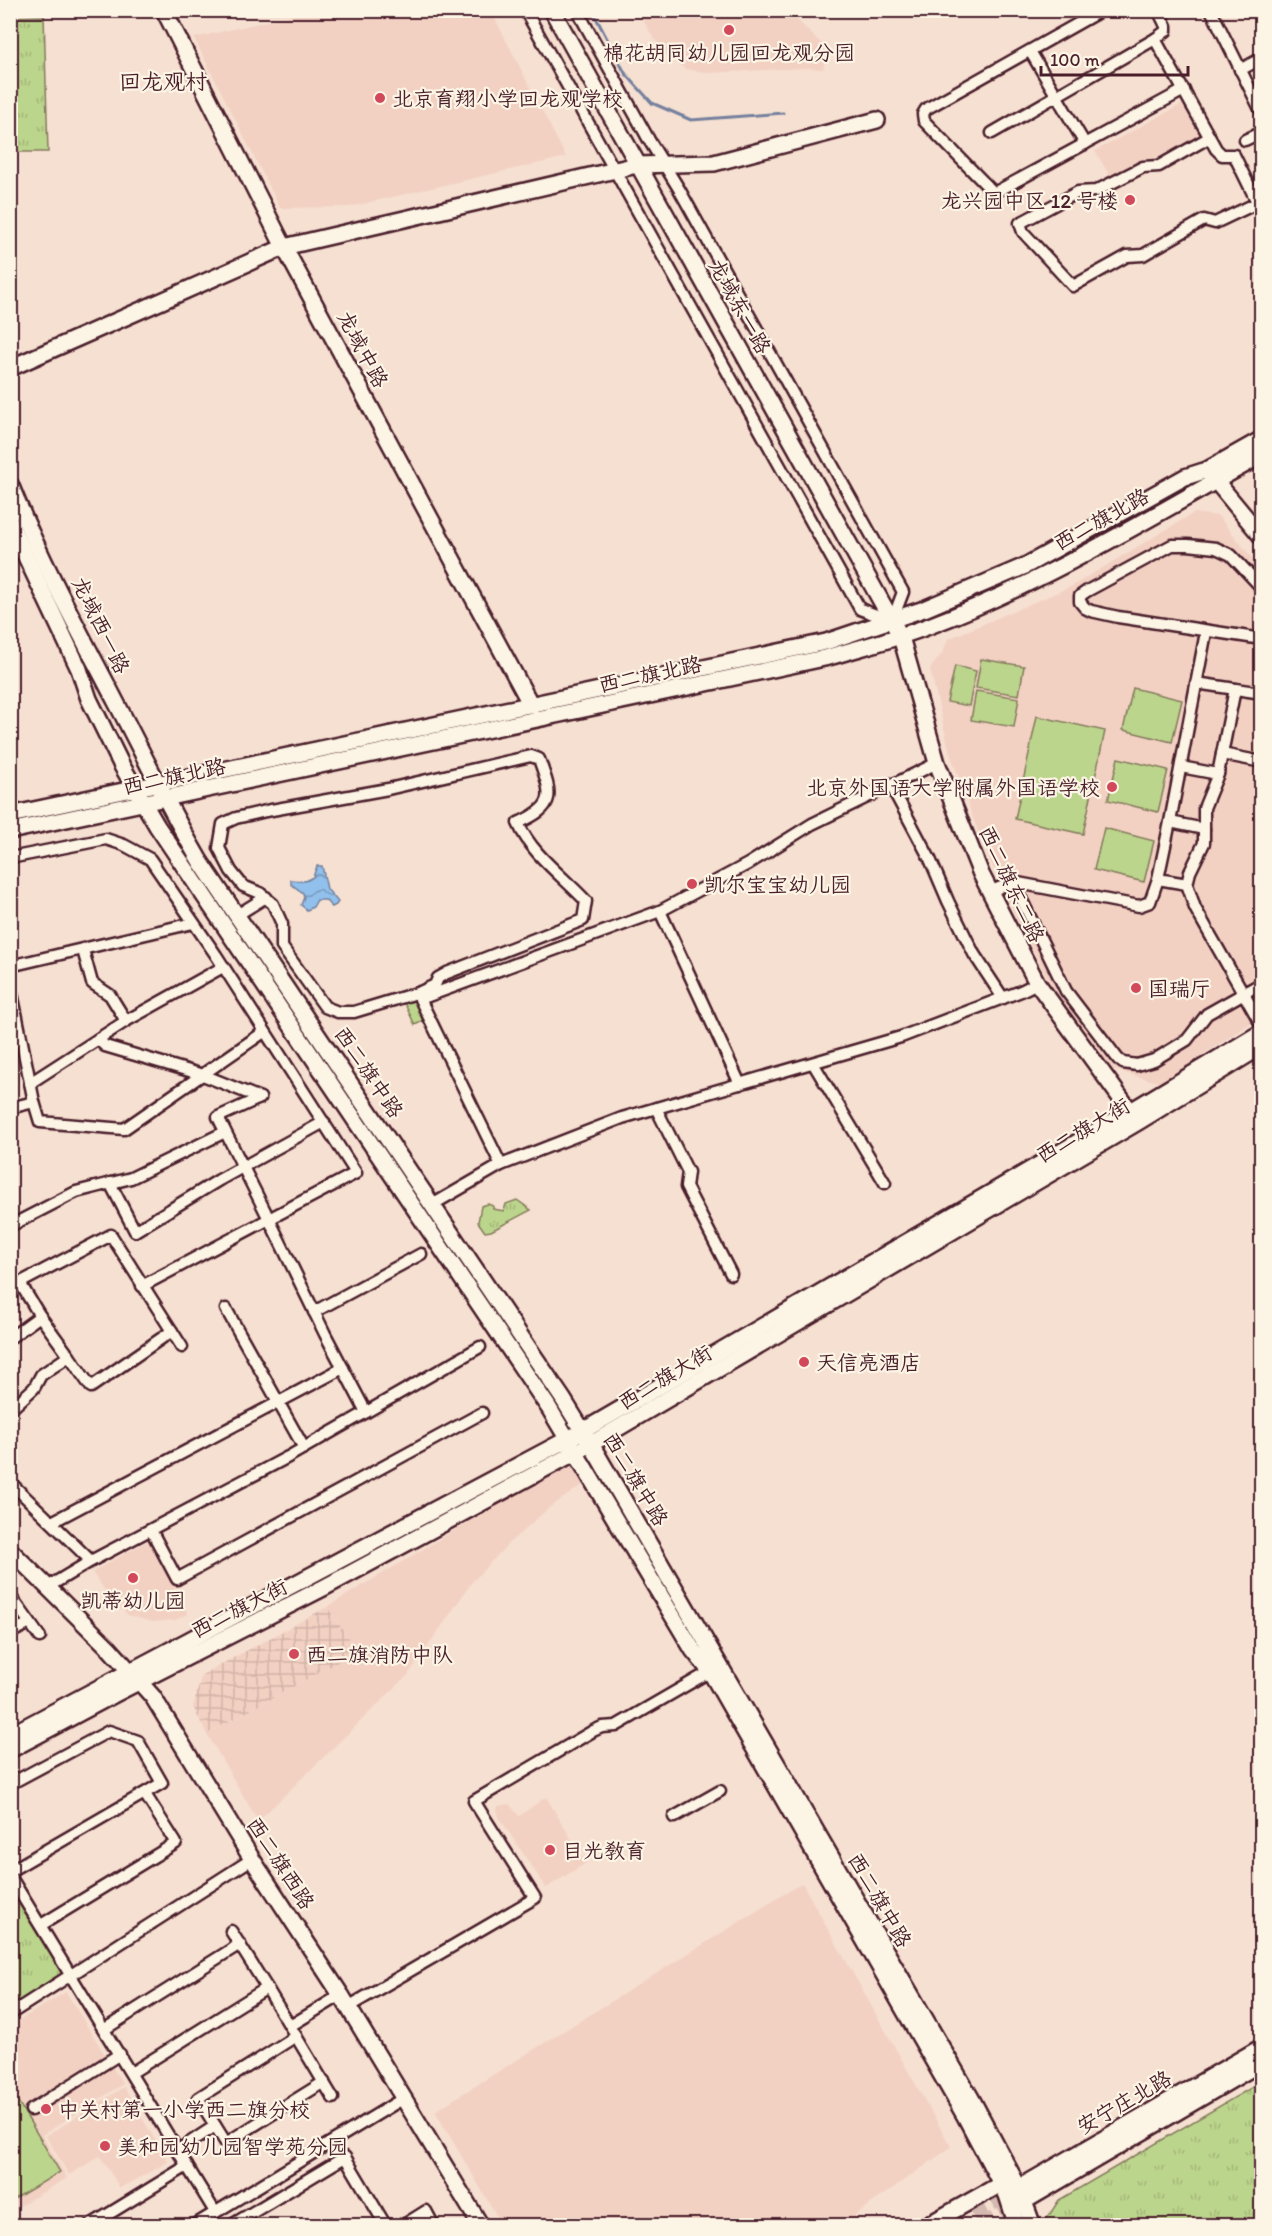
<svg xmlns="http://www.w3.org/2000/svg" width="1272" height="2236" font-family="Itim,'LXGW WenKai TC',sans-serif">
<style>
.built{fill:#f2d1c3}
.industrial{fill:url(#industrial-grid)}
.grass{fill:url(#grass-tufts);stroke:#837a5c;stroke-width:1.5}
.pitch{fill:#bcd58c;stroke:#837a5c;stroke-width:1.5}
.water{fill:url(#water-waves);stroke:#74809e;stroke-width:1.5}
.lines{fill:none;stroke-linecap:round;stroke-linejoin:round}
.stream{stroke:#74809e;stroke-width:3}
.secondary-tunnel{stroke:#d4b9b0;stroke-width:15;stroke-dasharray:15 8;stroke-linecap:butt}
.street-casing{stroke:#4a1f2b;stroke-width:15}
.secondary-casing{stroke:#4a1f2b;stroke-width:20}
.street{stroke:#fcf5e5;stroke-width:10}
.secondary{stroke:#fcf5e5;stroke-width:15}
.poi-dot{fill:#d1495b;stroke:#fcf5e5;stroke-width:2}
.labels{text-anchor:middle;dominant-baseline:central;stroke-width:4.5;stroke-linejoin:round;paint-order:stroke}
.poi-label{font-size:21px;fill:#4a1f2b;stroke:#fcf5e5;text-anchor:start}
.street-label{font-size:21px;fill:#4a1f2b;stroke:#fcf5e5}
.neighbourhood-label{font-size:22px;fill:#4a1f2b;stroke:#fcf5e5}
</style>
<defs>
<pattern id="industrial-grid" width="8" height="8" patternUnits="userSpaceOnUse" patternTransform="scale(1.5)"><rect width="8" height="8" fill="#f2d1c3"/><path d="M0 4h8M4 0v8" fill="none" stroke="#d1b3a8"/></pattern>
<pattern id="grass-tufts" width="24" height="20" patternUnits="userSpaceOnUse" patternTransform="scale(1.5)"><rect width="24" height="20" fill="#bcd58c"/><path d="M3 7l-1-3M5 7V3M7 7l1-3M15 17l-1-3M17 17v-4M19 17l1-3" fill="none" stroke="#a3b679"/></pattern>
<pattern id="water-waves" width="16" height="10" patternUnits="userSpaceOnUse" patternTransform="scale(1.5)"><rect width="16" height="10" fill="#90c0eb"/><path d="M0 5q4-4 8 0t8 0" fill="none" stroke="#789bbf"/></pattern>
</defs>
<rect width="100%" height="100%" fill="#f6e0d1"/>
<filter id="ink" filterUnits="userSpaceOnUse"><feTurbulence type="fractalNoise" baseFrequency=".0167" numOctaves="2"/><feDisplacementMap in="SourceGraphic" scale="12" xChannelSelector="R" yChannelSelector="G"/><feConvolveMatrix kernelMatrix="1 2 1 2 8 2 1 2 1" color-interpolation-filters="sRGB"/></filter>
<g filter="url(#ink)">
<g class="built">
<path d="M315 10 491 11 566 157 349 207 280 208 194 38Z"/>
<path d="M637 11H788L828 50 823 69 804 68 710 73 685 69 664 54Z"/>
<path d="M1186 102 1202 134 1180 148 1129 168 1111 178 1095 151Z"/>
<path d="M1194 513 1218 516 1261 569V1016L1161 1083 1111 1069 1061 1004 1026 937 994 870 974 821 950 753 930 669 943 652 948 639 1072 586Z"/>
<path d="M574 1463 587 1482 550 1507 508 1544 472 1582 408 1675 258 1821 207 1734 358 1651 327 1607 463 1525Z"/>
<path d="M151 1539 188 1614 175 1620 152 1622 128 1615 108 1595 92 1572Z"/>
<path d="M546 1797 586 1863 546 1888 500 1819 497 1810 498 1806 509 1804 519 1816Z"/>
<path d="M802 1883 951 2147 855 2215 859 2225H502L435 2111Z"/>
<path d="M66 1992 123 2084 42 2135 67 2178 11 2211V2025Z"/>
<path d="M124 2087 168 2162 120 2188 100 2156 69 2175 46 2136Z"/>
</g>
<path class="industrial" d="M327 1607 358 1651 207 1734 193 1707 202 1675Z"/>
<g class="grass">
<path d="M44 16 48 152H11V17Z"/>
<path d="M413 997 423 1021 415 1025 403 1000Z"/>
<path d="M517 1200 531 1210 491 1231 485 1232 478 1222 481 1206 488 1204 493 1206V1209L504 1211 506 1204Z"/>
<path d="M20 1891 73 1975 11 2014V1897Z"/>
<path d="M1261 2082V2225H1045L1044 2223 1059 2200Z"/>
</g>
<g class="pitch">
<path d="M981 659 1024 666 1019 695 976 688Z"/>
<path d="M955 666 976 671 969 706 947 702Z"/>
<path d="M1133 688 1182 700 1172 742 1123 730Z"/>
<path d="M976 691 1019 698 1014 727 971 720Z"/>
<path d="M1037 716 1105 731 1083 834 1015 819Z"/>
<path d="M1118 758 1168 770 1158 812 1108 800Z"/>
<path d="M1104 828 1154 841 1144 882 1094 870Z"/>
<path d="M11 2090 60 2172 11 2201H10Z"/>
</g>
<path class="water" d="M317 866H322L327 889 338 902 336 905 332 907 325 900H317L313 907 307 910 301 905 304 897 303 893 291 884V880L305 881 313 877Z"/>
<g class="lines">
<path class="stream" d="M592 10 625 73 652 103 691 120 783 113"/>
<g class="secondary-tunnel">
<path d="M952 2226 1007 2195"/>
<path d="M981 2226 1012 2208"/>
</g>
<defs>
<g id="street">
<path d="M525 10 860 609 892 621 903 592 679 189 649 140 577 10"/>
<path d="M1102 10 926 109 923 114 924 121 994 193 1184 90"/>
<path d="M1211 10 1262 113"/>
<path d="M1155 39 1166 31V26L1158 10"/>
<path d="M1030 51 1085 144"/>
<path d="M1240 70 1262 58"/>
<path d="M992 133 1155 39 1216 149 1222 155H1234L1262 212"/>
<path d="M1210 137 1159 166 1143 167 1096 191 1078 192 1020 223 1023 232 1073 286 1127 256 1143 255 1204 220 1215 223 1257 203"/>
<path d="M1245 140 1262 132"/>
<path d="M1262 588 1231 555 1216 548 1188 545H1172L1087 591 1080 596V602L1085 608 1091 611 1118 617 1262 639"/>
<path d="M1196 683 1262 693"/>
<path d="M1235 689 1218 774 1204 808V843L1190 872 1187 884 1195 908 1262 1026"/>
<path d="M1222 754 1262 762"/>
<path d="M531 756 539 759C552 795 557 806 518 823 532 855 563 876 586 901L583 920 447 973 438 978 435 985 420 992 354 1012H338L325 1007 282 947V924L273 904 260 893 243 886 231 871 219 848 223 824 236 818 266 811 388 789Z"/>
<path d="M1181 767 1218 774"/>
<path d="M890 784 930 859 948 901 974 954 1003 998"/>
<path d="M1170 822 1204 829"/>
<path d="M10 858 106 839 124 845 150 859 216 955 356 1173 269 1219 325 1334 366 1412"/>
<path d="M1158 879 1187 884"/>
<path d="M1013 882 1066 991 1118 1059 1123 1063 1137 1065 1154 1060 1187 1040 1207 1014 1262 983"/>
<path d="M989 892 1013 882 1139 906 1150 902 1158 879 1170 822 1206 632"/>
<path d="M660 911 740 1084"/>
<path d="M237 915 266 897"/>
<path d="M83 950 92 983 110 995 126 1021"/>
<path d="M10 966 193 923"/>
<path d="M10 983 34 1102 40 1122 124 1129 264 1032"/>
<path d="M98 1039 105 1046 203 1075 260 1098"/>
<path d="M813 1063 885 1183"/>
<path d="M30 1083 126 1021 223 967"/>
<path d="M10 1108 34 1102"/>
<path d="M656 1108 688 1172 686 1187 731 1274"/>
<path d="M501 1165 420 999 660 911 748 864 812 824 937 763"/>
<path d="M110 1183 135 1231 219 1180 324 1122"/>
<path d="M432 1205 501 1165 622 1118 901 1037 1021 991 1037 983"/>
<path d="M10 1226 76 1192 131 1178 225 1132"/>
<path d="M20 1283 40 1316 69 1356"/>
<path d="M142 1286 269 1219 218 1117 260 1098"/>
<path d="M10 1288 111 1235 182 1347"/>
<path d="M226 1309 304 1448"/>
<path d="M314 1312 421 1254"/>
<path d="M10 1338 40 1316"/>
<path d="M10 1410 34 1388 41 1375 69 1356 91 1387 172 1331"/>
<path d="M10 1482 91 1561"/>
<path d="M52 1522 343 1368"/>
<path d="M151 1530 177 1579 482 1413"/>
<path d="M46 1588 91 1561 288 1457 480 1347"/>
<path d="M10 1595 40 1637"/>
<path d="M10 1633 30 1623"/>
<path d="M10 1784 109 1731 138 1741 162 1783 10 1871"/>
<path d="M674 1817 720 1791"/>
<path d="M10 1876 215 2212"/>
<path d="M41 1925 176 1843 145 1794"/>
<path d="M267 1988 333 2098"/>
<path d="M348 2007 535 1898 474 1801 593 1731 602 1727 616 1726 716 1668"/>
<path d="M10 2014 252 1859"/>
<path d="M290 2026 341 1995"/>
<path d="M105 2029 240 1944"/>
<path d="M296 2036 198 2098 226 2143 324 2082"/>
<path d="M131 2073 267 1988 231 1931"/>
<path d="M31 2110 120 2054"/>
<path d="M177 2151 215 2126"/>
<path d="M89 2226 187 2166"/>
<path d="M193 2226 404 2098"/>
<path d="M230 2226 345 2157 386 2226"/>
<path d="M402 2226 426 2211 434 2226"/>
</g>
<g id="secondary">
<path d="M164 10 284 247 531 705"/>
<path d="M552 10 901 637 937 763 981 874 1037 983 1136 1119"/>
<path d="M10 368 284 247 637 165 714 163 877 120"/>
<path d="M1210 474 1262 537"/>
<path d="M10 484C40 559 79 631 116 702 144 755 169 809 200 861L563 1399 598 1456 971 2098 1019 2188 1033 2226"/>
<path d="M10 523 79 669 89 699 122 766 157 826 549 1408 693 1650 710 1671 965 2116 1007 2195 1017 2226"/>
<path d="M10 815 826 642 924 609 1025 566 1185 477 1207 470 1262 439"/>
<path d="M10 831 829 657C862 647 896 639 929 626 1044 583 1154 515 1262 455"/>
<path d="M10 1550 109 1648 153 1697 252 1859 341 1995 481 2226"/>
<path d="M10 1735 583 1431 1131 1111 1262 1032"/>
<path d="M10 1750 117 1693 325 1587 591 1444 1138 1122 1262 1046"/>
<path d="M1012 2192 1262 2047"/>
<path d="M1016 2206 1262 2062"/>
<path d="M926 2226 1001 2184"/>
</g>
</defs>
<use href="#street" class="street-casing"/>
<use href="#secondary" class="secondary-casing"/>
<use href="#street" class="street"/>
<use href="#secondary" class="secondary"/>
</g>
</g>
<g class="poi-dot">
<circle cx="729" cy="30" r="6"/>
<circle cx="380" cy="98" r="6"/>
<circle cx="1130" cy="200" r="6"/>
<circle cx="1112" cy="787" r="6"/>
<circle cx="692" cy="884" r="6"/>
<circle cx="1136" cy="988" r="6"/>
<circle cx="804" cy="1362" r="6"/>
<circle cx="133" cy="1578" r="6"/>
<circle cx="294" cy="1654" r="6"/>
<circle cx="550" cy="1850" r="6"/>
<circle cx="46" cy="2109" r="6"/>
<circle cx="105" cy="2146" r="6"/>
</g>
<g class="labels">
<g class="poi-label">
<text x="729" y="52" text-anchor="middle">棉花胡同幼儿园回龙观分园</text>
<text x="392" y="98">北京育翔小学回龙观学校</text>
<text x="1118" y="200" text-anchor="end">龙兴园中区 12 号楼</text>
<text x="1100" y="787" text-anchor="end">北京外国语大学附属外国语学校</text>
<text x="704" y="884">凯尔宝宝幼儿园</text>
<text x="1148" y="988">国瑞厅</text>
<text x="816" y="1362">天信亮酒店</text>
<text x="133" y="1600" text-anchor="middle">凯蒂幼儿园</text>
<text x="306" y="1654">西二旗消防中队</text>
<text x="562" y="1850">目光教育</text>
<text x="58" y="2109">中关村第一小学西二旗分校</text>
<text x="117" y="2146">美和园幼儿园智学苑分园</text>
</g>
<g class="street-label">
<text transform="translate(740 306) rotate(61)">龙域东一路</text>
<text transform="translate(363 349) rotate(62)">龙域中路</text>
<text transform="translate(1101 519) rotate(-29)">西二旗北路</text>
<text transform="translate(101 625) rotate(64)">龙域西一路</text>
<text transform="translate(650 674) rotate(-12)">西二旗北路</text>
<text transform="translate(174 776) rotate(-12)">西二旗北路</text>
<text transform="translate(1012 884) rotate(65)">西二旗东二路</text>
<text transform="translate(369 1072) rotate(56)">西二旗中路</text>
<text transform="translate(1083 1130) rotate(-31)">西二旗大街</text>
<text transform="translate(665 1377) rotate(-31)">西二旗大街</text>
<text transform="translate(636 1479) rotate(59)">西二旗中路</text>
<text transform="translate(239 1608) rotate(-27)">西二旗大街</text>
<text transform="translate(281 1863) rotate(57)">西二旗西路</text>
<text transform="translate(880 1900) rotate(60)">西二旗中路</text>
<text transform="translate(1124 2102) rotate(-30)">安宁庄北路</text>
</g>
<g class="neighbourhood-label">
<text x="163" y="81">回龙观村</text>
</g>
</g>
<rect width="1272" height="2236" fill="none" stroke="#fcf5e5" stroke-width="36"/>
<rect x="18" y="18" width="1236" height="2200" fill="none" stroke="#4a1f2b" stroke-width="2" filter="url(#ink)"/>
<path d="M1041 66v9h147v-9" fill="none" stroke="#4a1f2b" stroke-width="3"/>
<text x="1050" y="66" font-size="18" fill="#4a1f2b" stroke="#fcf5e5" stroke-width="4.5" paint-order="stroke">100 m</text>
</svg>
